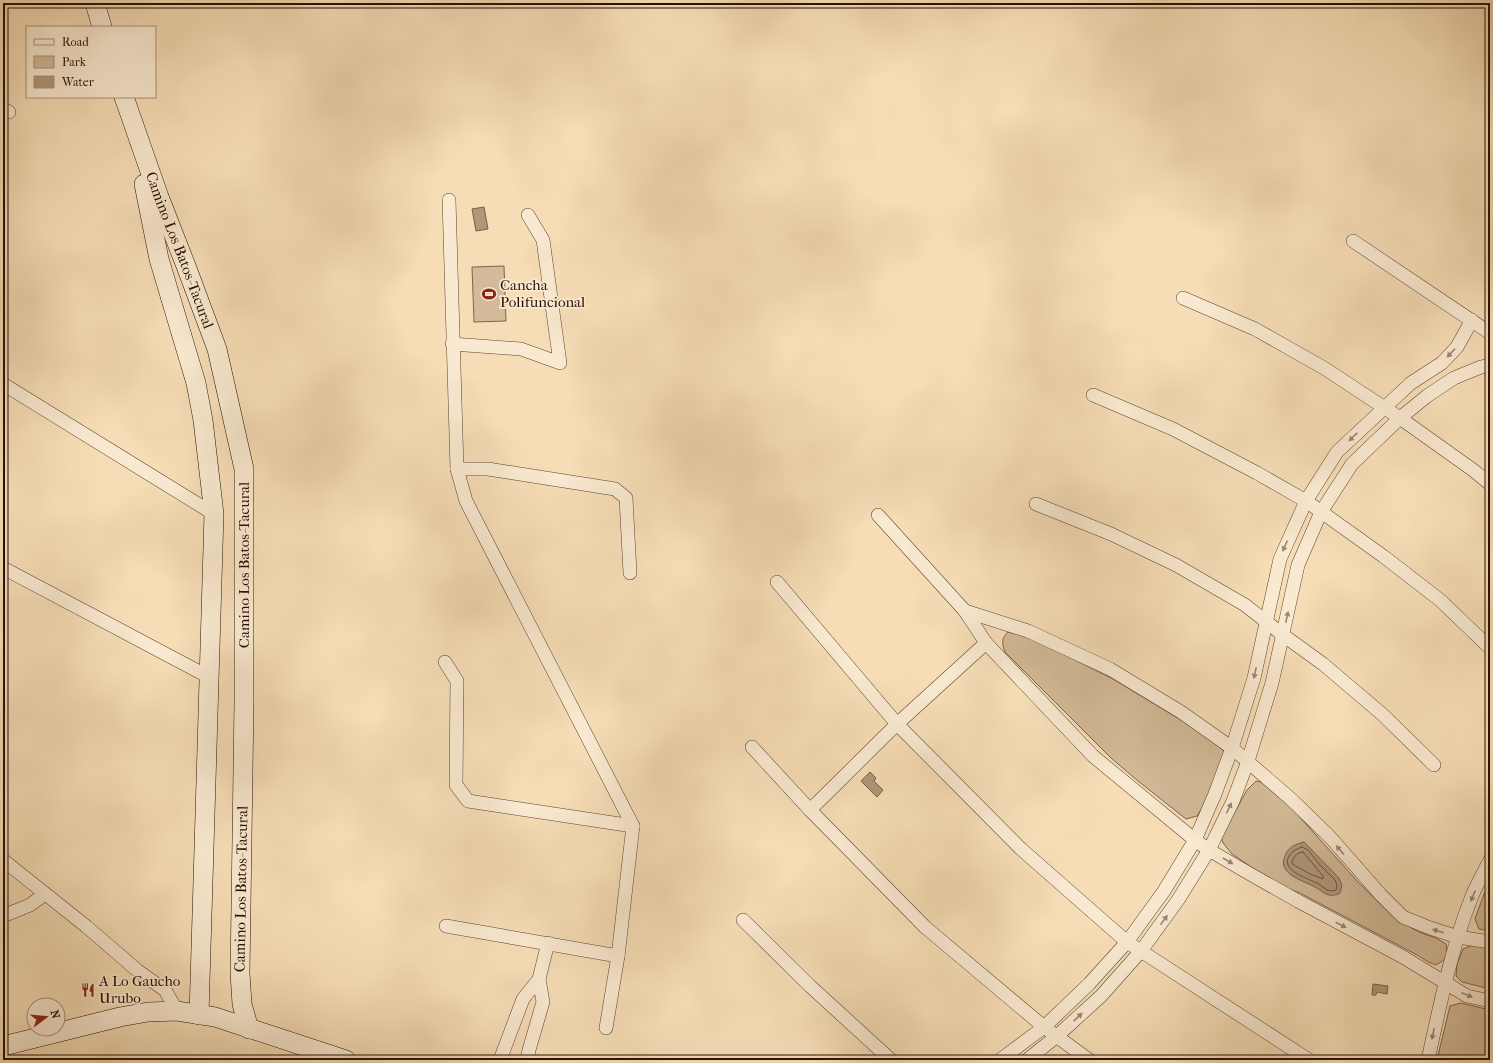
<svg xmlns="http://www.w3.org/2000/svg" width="1493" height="1063" font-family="'IM FELL French Canon',serif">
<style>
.green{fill:#d3ba98;stroke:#7e644e}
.water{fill:#b09779;stroke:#7a604a}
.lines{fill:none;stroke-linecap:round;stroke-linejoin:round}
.shore{stroke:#6c523e;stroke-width:1}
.street-casing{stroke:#5c4230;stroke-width:14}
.secondary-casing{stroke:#280e03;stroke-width:20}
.street{stroke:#f9e9d0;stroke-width:13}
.secondary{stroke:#f9e9d0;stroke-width:19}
.oneway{fill:#9b8674}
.labels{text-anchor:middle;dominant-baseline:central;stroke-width:3.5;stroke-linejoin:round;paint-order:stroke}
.street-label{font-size:15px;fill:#280e03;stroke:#f9e9d0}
.poi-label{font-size:15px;fill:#280e03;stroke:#f9e9d0;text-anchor:start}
</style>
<rect width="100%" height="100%" fill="#f6ddb6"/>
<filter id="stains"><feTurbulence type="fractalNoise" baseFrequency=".005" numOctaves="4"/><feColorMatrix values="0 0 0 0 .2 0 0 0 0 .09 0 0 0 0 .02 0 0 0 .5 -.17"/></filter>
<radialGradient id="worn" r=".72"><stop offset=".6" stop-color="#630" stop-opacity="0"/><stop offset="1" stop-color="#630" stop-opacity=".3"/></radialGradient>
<g class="green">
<path d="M504 266 506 321 474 322 472 267Z"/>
<path d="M1008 632 1029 637 1113 679 1181 720 1213 741 1224 751C1220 772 1209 798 1197 816L1186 819 1138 781 1111 758 1005 652C1002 644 1001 638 1008 632Z"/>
<path d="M1256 781 1265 783 1289 805 1358 882 1396 919 1419 932 1436 938 1446 944C1448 956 1447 959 1436 965L1428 962 1419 956 1300 893 1278 885 1232 854 1223 843 1221 837 1247 790Z"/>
<path d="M1490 883V931L1479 929 1475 919 1484 894Z"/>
<path d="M1476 944 1490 947V989L1462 982 1456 976 1457 964 1463 949Z"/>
<path d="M1461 1003 1490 1010V1060H1437L1450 1006Z"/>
</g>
<g class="water">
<path d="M484 207 488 229 476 231 472 209Z"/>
<path d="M870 772 876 778 874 781 883 790 877 797 861 781Z"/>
<path d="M1304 842 1339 878 1342 885 1340 893C1338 894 1337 895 1334 895 1327 897 1321 890 1315 887 1302 880 1277 874 1285 856 1288 847 1296 844 1304 842Z"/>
<path d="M1373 984 1388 986 1387 994 1377 992 1376 995H1372Z"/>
</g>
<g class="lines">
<g class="shore">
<path d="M1302 847 1308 850 1320 865 1335 880 1337 885 1336 890C1333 891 1330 891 1327 890 1324 888 1322 886 1319 884 1310 879 1283 872 1288 858 1291 852 1296 849 1302 847Z"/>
<path d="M1303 852 1323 876V879L1310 874 1292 864C1292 858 1297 852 1303 852Z"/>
</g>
<defs>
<g id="street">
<path d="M3 109 9 112"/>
<path d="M449 200 457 469 466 501 633 826 618 956 606 1028"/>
<path d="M1353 241 1490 333"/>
<path d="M1183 298 1255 329 1324 368 1400 418 1473 470 1490 484"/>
<path d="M452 344 521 349 560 363 543 240 528 215"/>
<path d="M3 384 214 514"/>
<path d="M1093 395 1173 429 1257 473 1306 501 1383 556 1440 600 1490 648"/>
<path d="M457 469H488L615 489 626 498 630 573"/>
<path d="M1036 504 1111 534 1176 565 1245 605 1283 635 1323 664 1382 714 1434 765"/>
<path d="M878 515 965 611 986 643 1093 756 1195 840 1209 850 1250 874 1298 901 1403 957 1467 996 1490 1001"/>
<path d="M3 568 209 677"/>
<path d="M777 582 897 724 1021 849 1127 942 1309 1060"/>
<path d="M965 611 1028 631 1110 669 1181 712 1232 748 1292 800 1330 837 1380 894 1403 917 1430 928 1458 937 1490 942"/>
<path d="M445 662 457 681 456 785 468 801 633 826"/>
<path d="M752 747 810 810 925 927 1044 1027 1089 1060"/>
<path d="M810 810 897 724 986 643"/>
<path d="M3 860 87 927 138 971 165 990 177 1011"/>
<path d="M3 916 30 905 45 894"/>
<path d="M743 920 810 986 891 1060"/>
<path d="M446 926 618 956"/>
<path d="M500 1060 523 999 539 979"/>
<path d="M527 1060 529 1050 543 1002 539 979 548 943"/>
<path d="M1000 1060 1044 1027 1089 984 1127 942 1164 891 1195 840 1215 794 1232 748 1254 678 1280 559 1306 501 1337 452 1411 383 1442 363 1457 347 1472 320"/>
<path d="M1027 1060 1057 1036 1101 996 1141 951 1178 900 1209 850 1233 801 1248 761 1272 683 1298 565 1321 512 1352 464 1400 418 1427 396 1454 378 1481 367 1490 365"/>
<path d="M1428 1060C1440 1005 1451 949 1472 896 1477 884 1484 872 1490 860"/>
</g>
<g id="secondary">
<path d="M95 3 102 27"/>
<path id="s1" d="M124 97 159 197 186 266 217 349 244 469V703L240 973 242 1004 249 1029"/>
<path d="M144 184 159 259 196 383 203 420 214 514 199 1015"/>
<path d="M3 1046 120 1017 148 1012 177 1011 215 1017 346 1060"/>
</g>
</defs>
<use href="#street" class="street-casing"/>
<use href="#secondary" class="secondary-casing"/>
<use href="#street" class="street"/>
<use href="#secondary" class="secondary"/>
</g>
<defs><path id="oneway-solid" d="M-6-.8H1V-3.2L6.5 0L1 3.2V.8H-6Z"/></defs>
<g class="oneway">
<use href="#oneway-solid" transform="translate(1451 353) rotate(133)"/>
<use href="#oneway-solid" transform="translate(1353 437) rotate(136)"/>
<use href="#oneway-solid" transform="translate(1285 546) rotate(114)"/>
<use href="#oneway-solid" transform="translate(1287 617) rotate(-78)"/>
<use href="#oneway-solid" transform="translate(1255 673) rotate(102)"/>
<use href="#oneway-solid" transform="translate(1229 808) rotate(-64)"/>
<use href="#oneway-solid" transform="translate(1340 850) rotate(-131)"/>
<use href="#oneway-solid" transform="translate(1228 861) rotate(30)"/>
<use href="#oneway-solid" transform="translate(1473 896) rotate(113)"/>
<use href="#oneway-solid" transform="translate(1164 920) rotate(-54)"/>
<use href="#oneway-solid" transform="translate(1341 925) rotate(28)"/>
<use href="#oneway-solid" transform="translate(1438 931) rotate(-163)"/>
<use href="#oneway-solid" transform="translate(1467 995) rotate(22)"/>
<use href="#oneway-solid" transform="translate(1078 1017) rotate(-43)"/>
<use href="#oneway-solid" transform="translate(1433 1034) rotate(102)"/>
</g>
<defs>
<symbol id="stadium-bare" viewBox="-9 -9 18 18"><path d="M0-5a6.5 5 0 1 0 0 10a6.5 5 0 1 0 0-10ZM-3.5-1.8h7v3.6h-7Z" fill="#8f2418" stroke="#f9e9d0" stroke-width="2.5" paint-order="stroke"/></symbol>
<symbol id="restaurant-bare" viewBox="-9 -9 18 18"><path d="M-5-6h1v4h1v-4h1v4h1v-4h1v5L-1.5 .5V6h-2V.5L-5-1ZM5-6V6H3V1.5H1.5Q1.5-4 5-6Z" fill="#8f2418" stroke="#f9e9d0" stroke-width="2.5" paint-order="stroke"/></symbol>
</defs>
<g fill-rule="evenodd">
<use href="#stadium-bare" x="479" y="284" width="20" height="20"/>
<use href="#restaurant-bare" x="78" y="980" width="20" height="20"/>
</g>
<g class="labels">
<g class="street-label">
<text stroke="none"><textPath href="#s1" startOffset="163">Camino Los Batos-Tacural</textPath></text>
<text transform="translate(244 565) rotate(-90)">Camino Los Batos-Tacural</text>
<text transform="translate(241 889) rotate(-89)">Camino Los Batos-Tacural</text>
</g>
<g class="poi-label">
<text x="500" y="285">Cancha<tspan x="500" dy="17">Polifuncional</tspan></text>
<text x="99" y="981">A Lo Gaucho<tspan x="99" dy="17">Urubo</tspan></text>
</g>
</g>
<rect width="1493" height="1063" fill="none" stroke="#f6ddb6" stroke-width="16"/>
<rect x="4" y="4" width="1485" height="1055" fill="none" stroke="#280e03" stroke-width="2"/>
<rect x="8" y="8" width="1477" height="1047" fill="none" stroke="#280e03"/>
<rect x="26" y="26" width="130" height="72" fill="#f9e9d0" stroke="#a5917e"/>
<rect x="34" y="39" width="20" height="6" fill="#f9e9d0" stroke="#a5917e"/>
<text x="62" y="46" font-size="12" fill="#280e03">Road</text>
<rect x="34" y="56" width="20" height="12" fill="#d3ba98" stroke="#a5917e"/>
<text x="62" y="66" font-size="12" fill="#280e03">Park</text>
<rect x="34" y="76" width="20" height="12" fill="#b09779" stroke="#a5917e"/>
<text x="62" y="86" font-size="12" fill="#280e03">Water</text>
<g transform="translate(46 1017) rotate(74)"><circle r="19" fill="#f9e9d0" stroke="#a5917e"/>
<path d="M0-3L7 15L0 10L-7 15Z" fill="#8f2418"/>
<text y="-6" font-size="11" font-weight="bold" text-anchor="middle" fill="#280e03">N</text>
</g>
<rect width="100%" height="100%" filter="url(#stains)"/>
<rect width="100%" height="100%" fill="url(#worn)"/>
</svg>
